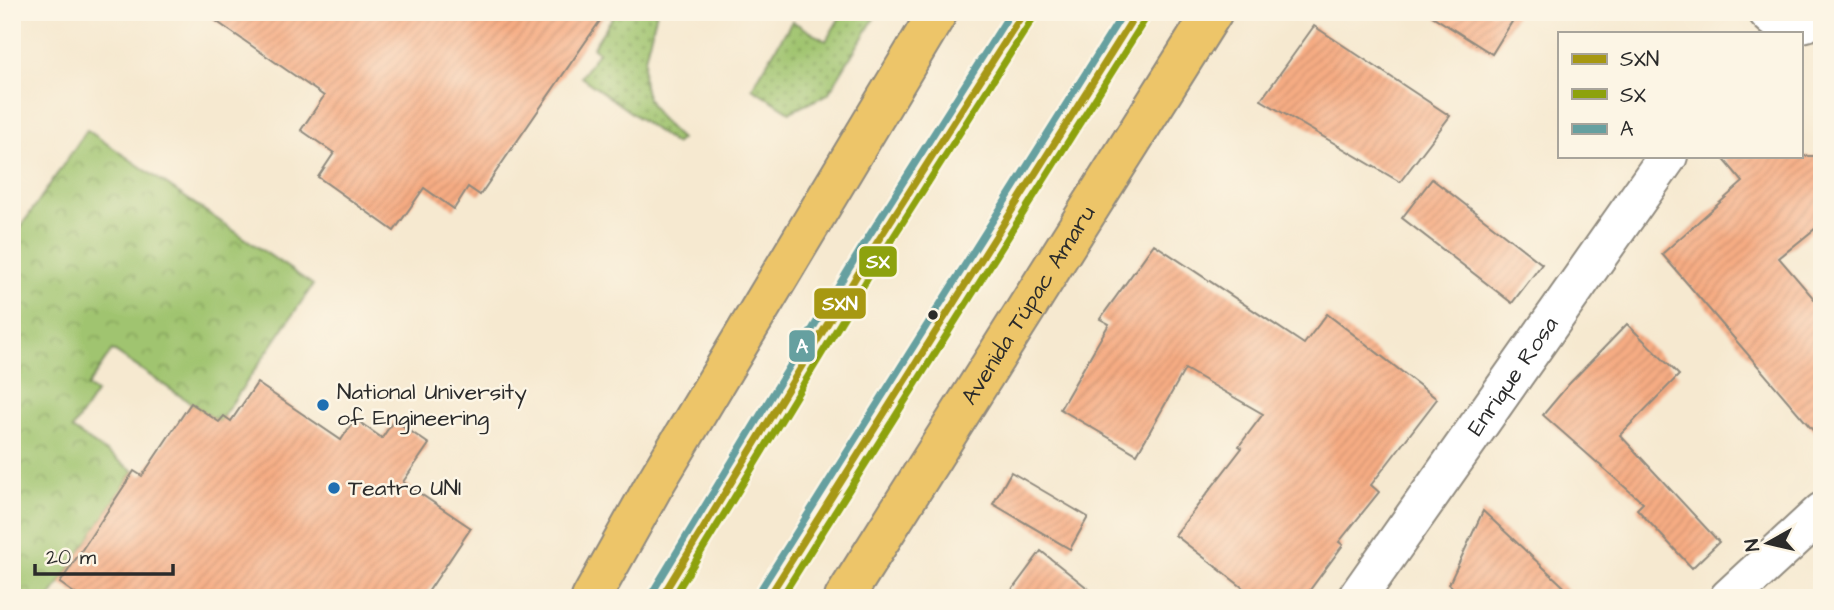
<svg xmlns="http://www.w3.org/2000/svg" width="1834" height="610" font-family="'Architects Daughter',sans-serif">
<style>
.grass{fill:url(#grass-dots);stroke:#66784d;stroke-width:2}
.park{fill:url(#park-crowns);stroke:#66784d;stroke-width:2}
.building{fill:url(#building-hatch)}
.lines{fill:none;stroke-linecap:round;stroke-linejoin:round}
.street-casing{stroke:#908a7e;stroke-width:42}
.primary-casing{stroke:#908a7e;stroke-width:42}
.street{stroke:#fff;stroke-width:38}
.primary{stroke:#edc569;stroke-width:38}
.bus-1-casing{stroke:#fcf5e5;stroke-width:12}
.bus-2-casing{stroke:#fcf5e5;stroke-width:12}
.bus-3-casing{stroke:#fcf5e5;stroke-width:12}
.bus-1{stroke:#a79812;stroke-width:7}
.bus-2{stroke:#8da20e;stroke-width:7}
.bus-3{stroke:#66a0a0;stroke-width:7}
.bus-dot{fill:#2b2b2b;stroke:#fcf5e5;stroke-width:2.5}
.poi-dot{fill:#1f6fb2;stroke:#fcf5e5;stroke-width:2.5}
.labels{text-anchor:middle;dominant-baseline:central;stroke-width:5;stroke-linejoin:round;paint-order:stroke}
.street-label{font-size:23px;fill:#2b2b2b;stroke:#fcf5e5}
.poi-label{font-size:23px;fill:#2b2b2b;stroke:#fcf5e5;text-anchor:start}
.line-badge{stroke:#fcf5e5;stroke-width:2.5}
.badge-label{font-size:19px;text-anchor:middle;font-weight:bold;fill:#fff}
</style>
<defs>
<pattern id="grass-dots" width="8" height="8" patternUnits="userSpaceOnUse" patternTransform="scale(1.75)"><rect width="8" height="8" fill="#a0c46f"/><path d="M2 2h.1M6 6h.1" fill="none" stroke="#839f5b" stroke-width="1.8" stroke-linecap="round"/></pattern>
<pattern id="park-crowns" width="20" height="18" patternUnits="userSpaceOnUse" patternTransform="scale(1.75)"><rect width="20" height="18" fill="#a0c46f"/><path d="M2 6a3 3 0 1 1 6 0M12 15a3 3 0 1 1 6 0" fill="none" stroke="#839f5b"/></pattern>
<pattern id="building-hatch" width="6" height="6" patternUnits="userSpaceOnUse" patternTransform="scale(1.75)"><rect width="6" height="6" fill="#f6ac83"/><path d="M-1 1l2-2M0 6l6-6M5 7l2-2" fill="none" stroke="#d39471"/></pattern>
</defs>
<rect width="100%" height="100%" fill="#fcf5e5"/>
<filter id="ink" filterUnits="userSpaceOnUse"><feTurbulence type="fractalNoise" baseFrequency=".0143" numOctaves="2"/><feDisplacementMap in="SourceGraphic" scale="14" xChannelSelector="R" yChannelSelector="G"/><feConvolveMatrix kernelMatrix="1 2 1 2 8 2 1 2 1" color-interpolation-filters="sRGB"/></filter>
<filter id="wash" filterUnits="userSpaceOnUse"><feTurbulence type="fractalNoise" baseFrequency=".00686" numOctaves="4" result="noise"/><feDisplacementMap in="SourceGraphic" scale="28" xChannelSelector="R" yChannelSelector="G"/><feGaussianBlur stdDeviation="1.57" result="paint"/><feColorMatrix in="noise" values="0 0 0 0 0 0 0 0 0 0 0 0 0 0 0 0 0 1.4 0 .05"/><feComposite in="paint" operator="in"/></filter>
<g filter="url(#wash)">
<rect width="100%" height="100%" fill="#f6e9d0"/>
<g class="grass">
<path d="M616 12H657C641 74 629 92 681 139L675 144 581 77 598 52 593 47Z"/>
<path d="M843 12H878L828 94 790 112 752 88 792 21 826 41Z"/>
</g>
<path class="park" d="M87 130 313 285 219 422 112 350 87 387 96 393 72 429 134 471 50 598H12V240Z"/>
<g id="blocks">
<g class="building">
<path d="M203 12H606L480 195 468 187 454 209 424 188 394 231 318 177 334 153 301 130 324 96Z"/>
<path d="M1426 12H1518L1492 54Z"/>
<path d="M1314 26 1450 116 1400 182 1261 100Z"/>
<path d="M1721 156H1822V223L1779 258 1822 308V441L1662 254 1743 182Z"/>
<path d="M1432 179 1542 264 1512 303 1402 218Z"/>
<path d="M1154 244 1304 344 1327 314 1437 399 1371 485 1379 492 1339 542 1343 545 1304 598H1256L1175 535 1242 448 1239 446 1263 414 1185 369 1137 454 1060 409 1109 324 1100 319Z"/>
<path d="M1627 324 1679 375 1620 435 1719 542 1692 568 1637 509 1643 503 1543 415 1569 384Z"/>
<path d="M257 383 341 440 355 419 382 438 394 420 429 444 403 482 471 528 424 598H81L60 583 134 471 142 476 191 403 219 422 224 416 231 421Z"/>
<path d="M1011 472 1088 517 1070 549 993 504Z"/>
<path d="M1483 511 1576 598H1464L1449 584Z"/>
<path d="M1041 551 1100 598H1006Z"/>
</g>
</g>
</g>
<g filter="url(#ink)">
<use href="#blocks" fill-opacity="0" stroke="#908a7e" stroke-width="2"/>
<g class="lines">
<defs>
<g id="street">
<path d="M1768 12C1784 30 1803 26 1822 14"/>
<path id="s1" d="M1357 598 1668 156"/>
<path d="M1729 598 1822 512"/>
</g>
<g id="primary">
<path d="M591 598 653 487 938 12"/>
<path id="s2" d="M844 598 1213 12"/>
</g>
</defs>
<use href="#street" class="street-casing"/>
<use href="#primary" class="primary-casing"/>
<use href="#street" class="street"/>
<use href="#primary" class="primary"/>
<defs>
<g id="bus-1">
<path d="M661 598 876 244 1024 12"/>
<path d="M768 598 1137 12"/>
</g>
<g id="bus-2">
<path d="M673 598 885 250 1033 18"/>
<path d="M781 598 1146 18"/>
</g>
<g id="bus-3">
<path d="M759 592 1124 12"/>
<path d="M652 593 867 239 1011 12"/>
</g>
</defs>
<use href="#bus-1" class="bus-1-casing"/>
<use href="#bus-2" class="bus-2-casing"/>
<use href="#bus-3" class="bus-3-casing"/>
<use href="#bus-1" class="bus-1"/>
<use href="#bus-2" class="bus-2"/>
<use href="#bus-3" class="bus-3"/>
</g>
</g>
<circle class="bus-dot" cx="933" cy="315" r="6"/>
<g class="poi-dot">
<circle cx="323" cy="405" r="7"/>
<circle cx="334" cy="488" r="7"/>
</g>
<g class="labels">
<g class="street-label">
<text stroke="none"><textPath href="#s2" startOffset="346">Avenida Túpac Amaru</textPath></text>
<text stroke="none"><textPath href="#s1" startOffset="271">Enrique Rosa</textPath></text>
</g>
<g class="poi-label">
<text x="337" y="392">National University<tspan x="337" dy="26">of Engineering</tspan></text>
<text x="348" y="488">Teatro UNI</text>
</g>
</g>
<g class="line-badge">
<rect x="858" y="245" width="40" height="33" rx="7" fill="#8da20e"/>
<rect x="813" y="287" width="54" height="33" rx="7" fill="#a79812"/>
<rect x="788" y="329" width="28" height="34" rx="7" fill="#66a0a0"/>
</g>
<g class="badge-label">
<text x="878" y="268">SX</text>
<text x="840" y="310">SXN</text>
<text x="802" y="353">A</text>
</g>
<rect width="1834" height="610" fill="none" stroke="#fcf5e5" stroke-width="42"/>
<rect x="1558" y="32" width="245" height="126" fill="#fcf5e5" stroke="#a8a49b" stroke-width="2"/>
<rect x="1572" y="54" width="35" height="10" fill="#a79812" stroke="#a8a49b" stroke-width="2"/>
<text x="1620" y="66" font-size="21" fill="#2b2b2b">SXN</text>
<rect x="1572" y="89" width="35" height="10" fill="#8da20e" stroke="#a8a49b" stroke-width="2"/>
<text x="1620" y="102" font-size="21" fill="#2b2b2b">SX</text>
<rect x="1572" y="124" width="35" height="10" fill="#66a0a0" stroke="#a8a49b" stroke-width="2"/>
<text x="1620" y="136" font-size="21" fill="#2b2b2b">A</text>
<g transform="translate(1768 543) rotate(262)" stroke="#fcf5e5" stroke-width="5" paint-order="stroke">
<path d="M0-5L12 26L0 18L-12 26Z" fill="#2b2b2b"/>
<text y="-10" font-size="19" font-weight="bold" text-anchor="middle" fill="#2b2b2b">N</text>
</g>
<path d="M35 564v10h138v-10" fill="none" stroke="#2b2b2b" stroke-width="3.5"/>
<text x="46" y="564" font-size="21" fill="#2b2b2b" stroke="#fcf5e5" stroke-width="5" paint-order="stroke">20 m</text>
</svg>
